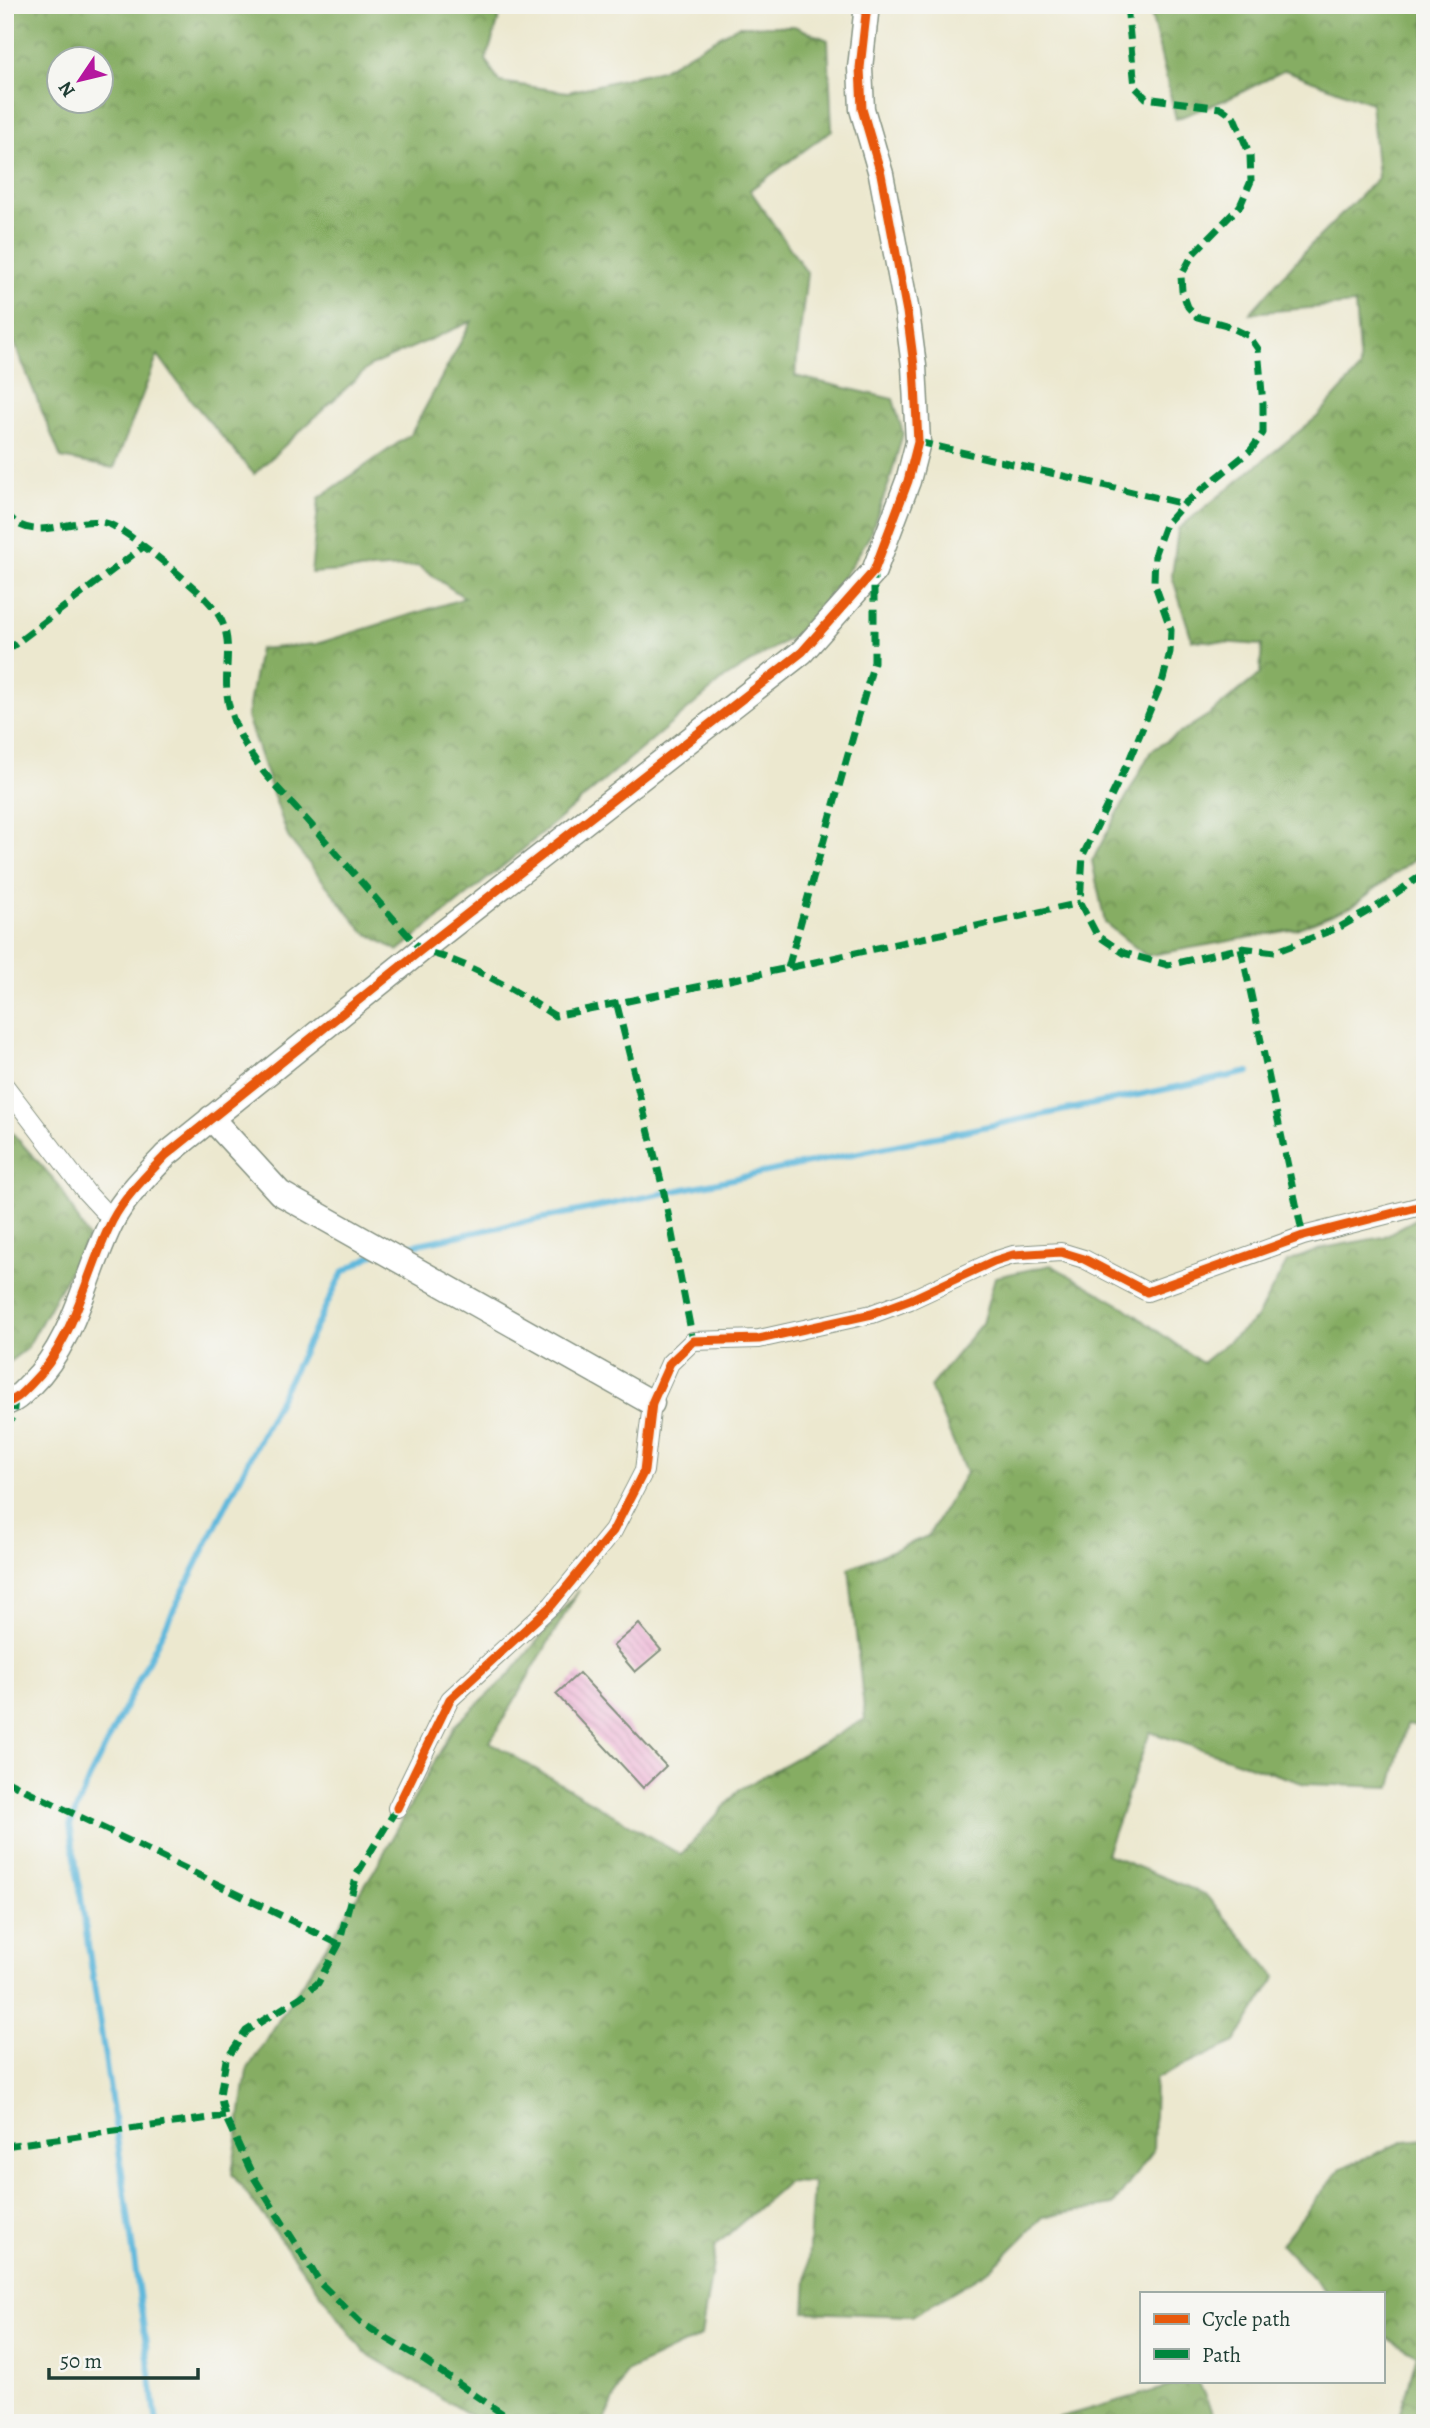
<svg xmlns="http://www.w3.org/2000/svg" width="1430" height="2428" font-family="Alegreya,serif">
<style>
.forest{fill:url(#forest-crowns);stroke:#52754c;stroke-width:2;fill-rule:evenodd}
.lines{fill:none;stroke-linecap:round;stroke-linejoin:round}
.stream{stroke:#5fb8dc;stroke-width:6}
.building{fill:url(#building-back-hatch)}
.street-casing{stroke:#869282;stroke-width:20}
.secondary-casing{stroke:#869282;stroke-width:27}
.street{stroke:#fff;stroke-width:18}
.secondary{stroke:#fff;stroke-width:24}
.quiet{stroke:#00873e;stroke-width:7;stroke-dasharray:14 7;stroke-linecap:butt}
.cycleway-casing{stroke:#f6f6f2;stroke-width:13}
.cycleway{stroke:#e8590c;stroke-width:9}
</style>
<defs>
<pattern id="forest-crowns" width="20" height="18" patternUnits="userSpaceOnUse" patternTransform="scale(1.75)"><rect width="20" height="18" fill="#86ad63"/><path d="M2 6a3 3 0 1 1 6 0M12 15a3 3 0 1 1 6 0" fill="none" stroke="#6d8e52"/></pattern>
<pattern id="building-back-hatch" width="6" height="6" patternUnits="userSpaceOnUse" patternTransform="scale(1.75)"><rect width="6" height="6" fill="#eeacd3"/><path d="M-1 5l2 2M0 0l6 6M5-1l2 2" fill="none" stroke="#c08dac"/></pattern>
</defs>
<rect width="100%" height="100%" fill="#f6f6f2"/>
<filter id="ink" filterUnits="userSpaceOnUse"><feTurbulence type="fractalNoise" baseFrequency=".0143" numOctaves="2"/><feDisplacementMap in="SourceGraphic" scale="14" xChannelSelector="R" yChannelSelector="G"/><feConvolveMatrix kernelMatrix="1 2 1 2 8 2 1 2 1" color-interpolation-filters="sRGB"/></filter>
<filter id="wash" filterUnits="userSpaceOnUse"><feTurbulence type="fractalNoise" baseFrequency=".00686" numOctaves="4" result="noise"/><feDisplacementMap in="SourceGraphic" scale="28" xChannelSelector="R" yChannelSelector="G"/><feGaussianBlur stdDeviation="1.57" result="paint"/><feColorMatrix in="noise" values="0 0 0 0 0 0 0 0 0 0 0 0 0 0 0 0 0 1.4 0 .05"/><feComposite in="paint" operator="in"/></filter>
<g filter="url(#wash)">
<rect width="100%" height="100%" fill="#ece8cf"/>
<g class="forest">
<path d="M5 5H508L502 9 486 60 499 82 568 92 661 70 738 26H794L828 40 832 130 750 190 807 273 795 376 893 399 903 433 889 483 869 537 840 583 795 635 725 678 508 862 398 951 363 931 288 837 247 717 259 649 316 644 465 598 418 566 311 573 319 498 411 434 472 321 370 366 254 474 190 399 158 355 114 468 61 458 5 320ZM60 60H102V102H60Z"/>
<path d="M1149 5H1425V851L1351 907 1296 929 1146 956 1105 923 1092 861 1151 751 1210 714 1260 674 1262 645 1192 640 1172 576 1178 529 1317 417 1360 369 1355 304 1250 313 1304 252 1378 178 1371 103 1285 70 1230 98 1176 119Z"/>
<path d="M5 1125 59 1185 88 1238 27 1348 5 1365Z"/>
<path d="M1425 1214V1727L1407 1724 1391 1787 1305 1784 1150 1732 1106 1854 1205 1894 1276 1977 1235 2042 1155 2079 1153 2151 1113 2205 1043 2217 991 2269 912 2316 805 2312 813 2183 788 2182 716 2245 701 2336 626 2372 604 2423H483L364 2352 232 2174 247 2070 375 1869 455 1725 510 1674 579 1590 490 1742 681 1855 739 1790 865 1719 849 1568 928 1536 966 1473 930 1387 982 1323 995 1277 1051 1265 1124 1307 1202 1363 1256 1319 1287 1262 1323 1248 1383 1237Z"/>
<path d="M1425 2139V2423H1398L1417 2355 1383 2336V2293H1327L1281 2244 1341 2168 1405 2141Z"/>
<path d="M1189 2381H1198L1217 2423H1039Z"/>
</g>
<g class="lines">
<g class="stream">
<path d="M394 1249 1249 1072"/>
<path d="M157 2423 118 2144 70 1825 89 1779 343 1272 376 1253"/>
</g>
</g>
<g id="blocks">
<g class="building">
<path d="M639 1624 661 1650 635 1672 613 1646Z"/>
<path d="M579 1673 666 1766 643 1788 556 1694Z"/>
</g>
</g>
</g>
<g filter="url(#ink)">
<use href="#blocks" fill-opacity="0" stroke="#869282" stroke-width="2"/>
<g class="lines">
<defs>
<g id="street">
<path d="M5 1086 86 1192 112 1220"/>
<path d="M397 1808 450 1699 552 1605 613 1531 644 1471 652 1403 670 1363 693 1341 759 1339 872 1314 910 1300 994 1261 1013 1255 1061 1252 1084 1259 1147 1292 1303 1236 1425 1205"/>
</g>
<g id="secondary">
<path d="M211 1118 280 1193 652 1403"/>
<path d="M5 1403C17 1400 22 1393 31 1384 75 1341 85 1275 112 1221 125 1196 147 1175 166 1155L421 950 802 652 874 571 908 481 918 442 914 366 907 312 881 174 862 109 860 68 867 5"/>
</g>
</defs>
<use href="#street" class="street-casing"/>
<use href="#secondary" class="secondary-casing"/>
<use href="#street" class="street"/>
<use href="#secondary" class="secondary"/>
<g class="quiet">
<path d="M1127 5 1135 87 1146 98 1221 108 1234 117 1250 155 1251 181 1240 206 1193 254 1181 276 1182 291 1188 307 1197 317 1226 325 1249 336 1258 349 1263 404V433L1251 450 1184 504 1165 525 1155 553 1154 582 1171 630 1170 652 1163 679 1130 758 1083 855 1080 903 1097 935 1124 953 1168 965 1241 948 1275 952 1340 927 1379 905 1425 873"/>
<path d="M918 442 1184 504"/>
<path d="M5 511C31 550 75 512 109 524 130 532 189 582 206 599 238 632 224 655 227 694 229 715 241 740 253 757 267 779 288 798 305 818 344 862 382 906 421 950 471 963 512 989 555 1016L788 968 1080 903"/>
<path d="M5 652 143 547"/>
<path d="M1241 948 1303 1236"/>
<path d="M788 968 874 662V571"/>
<path d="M617 1005 664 1193 693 1341"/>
<path d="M5 1430 13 1416 15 1400"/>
<path d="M5 1780 339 1944"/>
<path d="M397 1808 357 1874 339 1944 318 1983 301 1997 246 2031 226 2060 220 2095 225 2116 253 2176 321 2284 361 2323 422 2359 516 2423"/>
<path d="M5 2146 225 2116"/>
</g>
<defs>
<g id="cycleway">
<path d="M5 1403C17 1400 22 1393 31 1384 75 1341 85 1275 112 1221 125 1196 147 1175 166 1155L421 950 802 652 874 571 908 481 918 442 914 366 907 312 881 174 862 109 860 68 867 5"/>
<path d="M397 1808 450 1699 552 1605 613 1531 644 1471 652 1403 670 1363 693 1341 759 1339 872 1314 910 1300 994 1261 1013 1255 1061 1252 1084 1259 1147 1292 1303 1236 1425 1205"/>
</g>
</defs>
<use href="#cycleway" class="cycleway-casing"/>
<use href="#cycleway" class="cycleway"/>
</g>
</g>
<rect width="1430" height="2428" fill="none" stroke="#f6f6f2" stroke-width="28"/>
<rect x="1140" y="2292" width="245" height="91" fill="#f6f6f2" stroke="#a0aca6" stroke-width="2"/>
<rect x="1154" y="2314" width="35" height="10" fill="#e8590c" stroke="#a0aca6" stroke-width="2"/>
<text x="1202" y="2326" font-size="21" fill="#1f3d34">Cycle path</text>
<rect x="1154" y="2349" width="35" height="10" fill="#00873e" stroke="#a0aca6" stroke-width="2"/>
<text x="1202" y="2362" font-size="21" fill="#1f3d34">Path</text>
<g transform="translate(80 80) rotate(235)"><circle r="33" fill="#f6f6f2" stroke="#a0aca6" stroke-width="2"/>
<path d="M0-5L12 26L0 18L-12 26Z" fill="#b5179e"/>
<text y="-10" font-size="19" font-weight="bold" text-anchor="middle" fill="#1f3d34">N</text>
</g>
<path d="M49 2368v10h149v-10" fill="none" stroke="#1f3d34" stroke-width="3.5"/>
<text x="60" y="2368" font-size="21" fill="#1f3d34" stroke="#f6f6f2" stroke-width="5" paint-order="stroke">50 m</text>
</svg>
